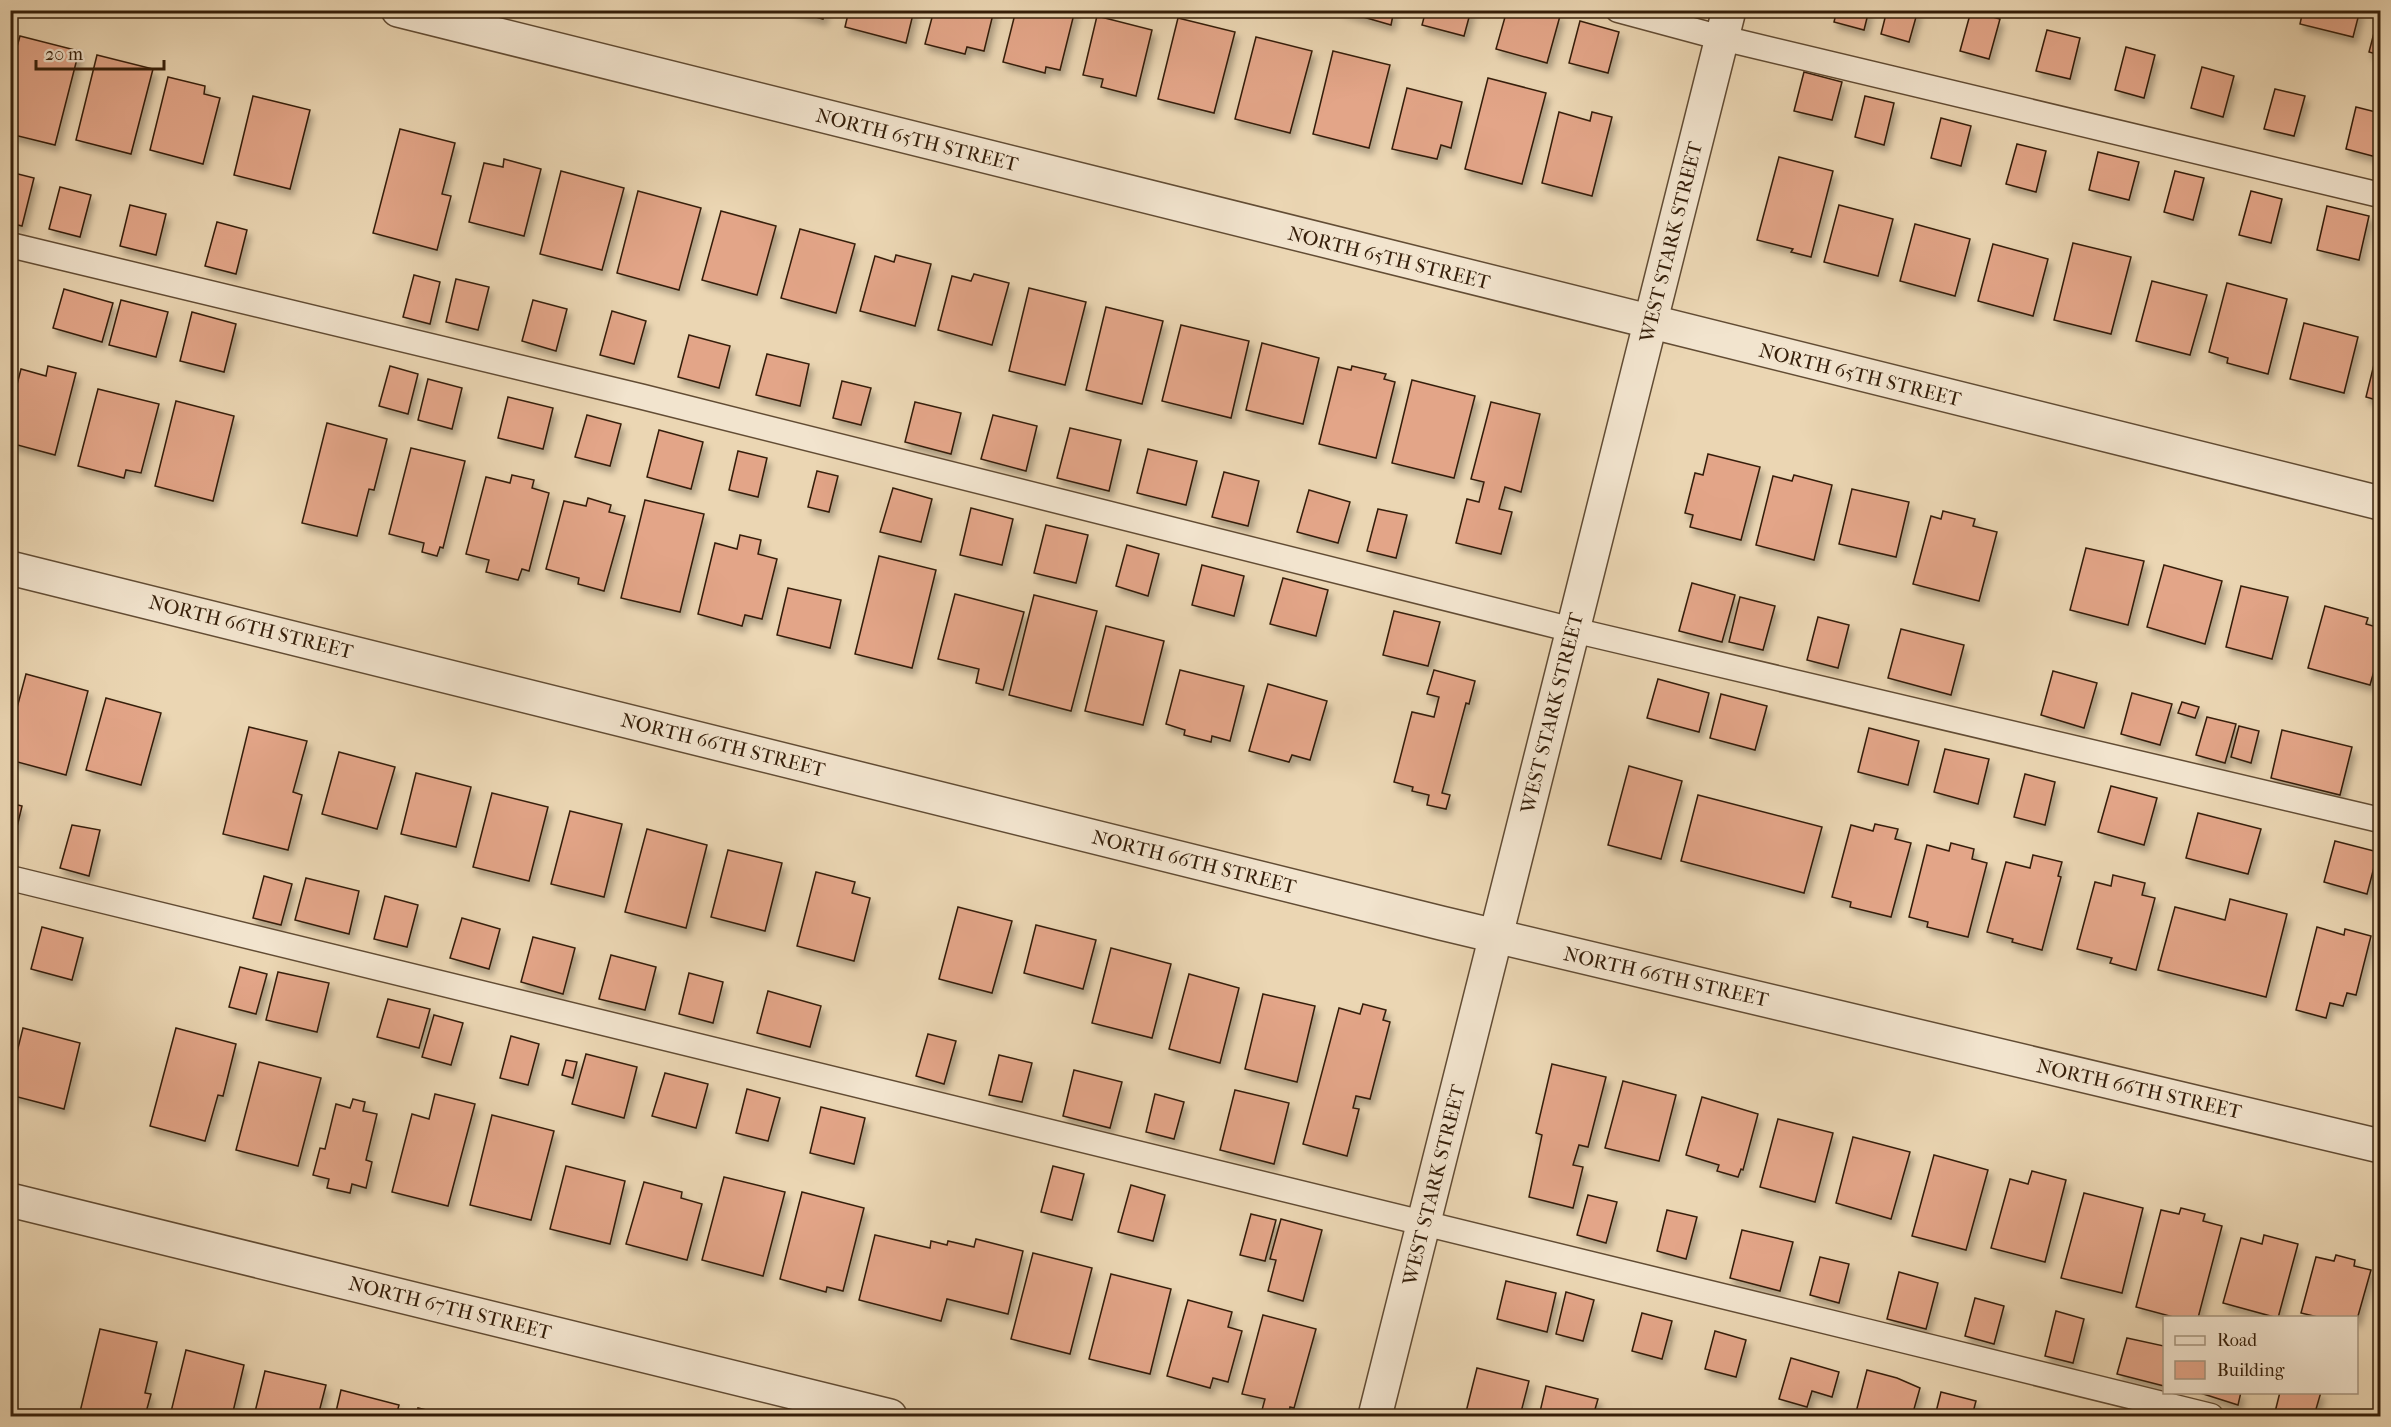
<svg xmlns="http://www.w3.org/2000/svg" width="2391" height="1427" font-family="'IM FELL French Canon',serif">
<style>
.building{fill:#e3a588;stroke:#351e09;stroke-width:1.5;filter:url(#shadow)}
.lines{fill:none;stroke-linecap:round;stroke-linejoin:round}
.service-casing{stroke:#624c34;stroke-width:27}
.minor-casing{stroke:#624c34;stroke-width:36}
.service{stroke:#f2e4ce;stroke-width:24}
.minor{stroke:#f2e4ce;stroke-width:33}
.labels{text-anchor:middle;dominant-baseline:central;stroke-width:4.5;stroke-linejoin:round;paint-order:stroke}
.street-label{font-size:20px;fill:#351e09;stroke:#f2e4ce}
</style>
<defs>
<filter id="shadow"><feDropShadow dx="3.5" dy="6" stdDeviation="3" flood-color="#0004"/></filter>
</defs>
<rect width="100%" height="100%" fill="#ebd6b3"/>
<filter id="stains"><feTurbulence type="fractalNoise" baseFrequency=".00333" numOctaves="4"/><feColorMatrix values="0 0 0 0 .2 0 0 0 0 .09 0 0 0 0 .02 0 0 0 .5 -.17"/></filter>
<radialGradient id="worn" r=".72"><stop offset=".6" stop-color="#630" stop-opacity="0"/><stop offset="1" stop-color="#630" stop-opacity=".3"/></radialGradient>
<g class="building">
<path d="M790 10H826L823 19Z"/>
<path d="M849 10H914L906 43 845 27Z"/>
<path d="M934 10H994L984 51 967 47 965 54 925 44Z"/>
<path d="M1016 10H1075L1060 70 1046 67 1045 73 1003 62Z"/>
<path d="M1339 10H1394L1391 25Z"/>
<path d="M1426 10H1471L1464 36 1422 25Z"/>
<path d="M1507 10H1539L1560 16 1547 63 1496 49Z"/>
<path d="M1837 10H1869L1864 30 1834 22Z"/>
<path d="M1887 10H1918L1909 42 1881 34Z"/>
<path d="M2303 10H2360L2353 37 2300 24Z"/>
<path d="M2380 10V55L2369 52Z"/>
<path d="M1971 11 2000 19 1989 59 1960 51Z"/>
<path d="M1097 16 1152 30 1136 96 1101 87 1103 79 1083 75Z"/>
<path d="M1178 18 1235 32 1214 113 1158 99Z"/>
<path d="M1580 21 1619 32 1608 73 1569 63Z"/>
<path d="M2047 30 2080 38 2070 79 2036 71Z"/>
<path d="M20 36 79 51 55 145 10 134V72Z"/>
<path d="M1256 37 1312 51 1290 133 1235 119Z"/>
<path d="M2126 47 2155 55 2144 98 2115 90Z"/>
<path d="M1333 51 1390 65 1369 148 1313 134Z"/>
<path d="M97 55 153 69 131 154 76 140Z"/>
<path d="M2202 67 2234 76 2223 117 2191 108Z"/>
<path d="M1804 72 1842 82 1832 120 1794 111Z"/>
<path d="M168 77 205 86 204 94 220 98 203 164 150 150Z"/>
<path d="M1488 78 1546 93 1522 184 1465 169Z"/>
<path d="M1407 88 1462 102 1451 148 1441 145 1437 159 1392 149Z"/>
<path d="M2275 89 2305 96 2294 136 2264 129Z"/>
<path d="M253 96 310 110 290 189 234 175Z"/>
<path d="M1865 96 1894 103 1884 145 1855 137Z"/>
<path d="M2356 107 2380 113V158L2346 149Z"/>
<path d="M1559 112 1590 121 1592 112 1612 117 1592 196 1542 183Z"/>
<path d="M1941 118 1971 126 1961 166 1931 158Z"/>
<path d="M400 129 455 143 442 194 451 196 437 250 373 233Z"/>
<path d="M2017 144 2046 151 2036 192 2006 184Z"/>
<path d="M2098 152 2139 162 2129 200 2089 190Z"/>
<path d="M1779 157 1833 171 1811 257 1791 252 1793 249 1757 240Z"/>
<path d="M504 159 541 169 524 236 469 222 484 163 503 167Z"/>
<path d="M561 171 624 188 602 270 540 254Z"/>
<path d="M2175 171 2204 178 2193 220 2164 212Z"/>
<path d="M10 172 34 178 22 226 10 223Z"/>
<path d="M60 187 91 195 80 237 49 229Z"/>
<path d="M638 191 701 208 679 290 617 273Z"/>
<path d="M2251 191 2282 199 2271 243 2239 235Z"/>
<path d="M130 205 166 214 156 255 120 246Z"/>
<path d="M1839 205 1893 219 1878 276 1824 262Z"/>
<path d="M2327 206 2369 216 2359 260 2317 250Z"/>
<path d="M721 211 776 226 757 295 702 280Z"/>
<path d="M217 222 247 230 236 274 205 266Z"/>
<path d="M1915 224 1970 239 1955 296 1900 281Z"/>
<path d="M800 229 855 244 836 313 781 298Z"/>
<path d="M2073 243 2131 257 2111 334 2054 320Z"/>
<path d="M1993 244 2048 259 2033 316 1978 301Z"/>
<path d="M896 255 931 264 915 326 860 311 875 256 894 262Z"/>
<path d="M974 274 1009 283 992 345 938 330 952 276 971 281Z"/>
<path d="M414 275 440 282 430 324 403 317Z"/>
<path d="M456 279 489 287 478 330 446 322Z"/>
<path d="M2152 281 2207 295 2190 355 2136 341Z"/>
<path d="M2227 283 2287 299 2268 374 2227 363 2228 358 2209 352Z"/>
<path d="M1029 288 1086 302 1065 385 1009 371Z"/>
<path d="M64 289 113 303 102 342 53 328Z"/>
<path d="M121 300 168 312 156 357 109 345Z"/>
<path d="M533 300 567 309 556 351 522 341Z"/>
<path d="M1106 307 1163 321 1142 404 1086 390Z"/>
<path d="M612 311 646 321 634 364 600 355Z"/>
<path d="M192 312 236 324 224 372 180 361Z"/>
<path d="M2304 323 2358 337 2344 393 2290 379Z"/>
<path d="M1181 325 1249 341 1231 418 1162 401Z"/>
<path d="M689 335 730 346 719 388 678 377Z"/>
<path d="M1262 343 1319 358 1303 424 1246 410Z"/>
<path d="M2379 344H2380V401L2366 397Z"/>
<path d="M767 354 809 364 800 406 756 395Z"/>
<path d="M48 366 76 373 55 455 10 443V412L21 369 46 376Z"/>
<path d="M390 366 418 374 408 414 379 406Z"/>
<path d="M1352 366 1386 374 1384 379 1395 382 1376 458 1319 444 1338 367 1351 370Z"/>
<path d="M428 379 462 388 452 429 418 420Z"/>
<path d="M1412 380 1475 396 1454 478 1392 463Z"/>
<path d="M842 381 871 388 861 425 833 418Z"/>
<path d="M98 389 159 404 141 473 126 470 124 478 78 466Z"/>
<path d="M508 397 553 408 543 449 498 438Z"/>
<path d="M176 401 234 416 213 501 155 486Z"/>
<path d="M915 402 961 413 951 454 905 442Z"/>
<path d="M1491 402 1540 414 1521 492 1505 487 1499 509 1512 512 1501 554 1456 543 1467 499 1479 502 1484 482 1471 479Z"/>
<path d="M587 415 621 424 610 466 575 457Z"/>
<path d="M993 415 1037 426 1026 471 981 459Z"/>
<path d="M327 423 387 439 374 490 369 489 357 536 302 523Z"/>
<path d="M1070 428 1121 440 1109 491 1057 478Z"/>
<path d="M659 430 703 442 691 489 647 477Z"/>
<path d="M411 448 465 461 443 548 440 547 437 556 422 552 424 543 389 534Z"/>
<path d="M1148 449 1197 461 1186 505 1137 493Z"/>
<path d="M738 451 767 458 758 497 729 490Z"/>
<path d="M1708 454 1760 467 1741 540 1690 527 1693 515 1685 513 1695 473 1703 475Z"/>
<path d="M817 471 838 476 829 512 808 507Z"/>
<path d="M1224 472 1259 481 1248 526 1212 517Z"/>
<path d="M512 475 534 480 532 488 549 493 529 571 522 569 518 580 486 572 489 560 466 554 486 477 510 483Z"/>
<path d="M1794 475 1832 485 1814 560 1756 545 1773 476 1792 481Z"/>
<path d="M893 488 932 499 921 542 880 532Z"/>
<path d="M1852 489 1909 502 1896 557 1839 544Z"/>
<path d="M1309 490 1350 502 1338 543 1297 532Z"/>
<path d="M588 498 611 505 609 512 625 516 604 591 578 584 579 578 546 569 564 501 586 506Z"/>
<path d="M645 500 704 514 680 612 621 598Z"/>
<path d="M971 508 1013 519 1002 565 960 555Z"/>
<path d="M1378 509 1407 515 1396 558 1367 551Z"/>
<path d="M1943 511 1975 519 1973 526 1997 532 1979 601 1913 584 1931 516 1941 519Z"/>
<path d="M1046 525 1088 535 1076 583 1034 573Z"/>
<path d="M740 535 761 540 758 554 777 559 762 619 745 615 742 626 698 614 715 543 737 549Z"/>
<path d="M1127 545 1159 554 1148 596 1116 586Z"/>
<path d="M2086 548 2144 561 2128 625 2070 610Z"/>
<path d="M879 556 936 570 912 668 855 654Z"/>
<path d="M1202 565 1244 576 1234 616 1192 605Z"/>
<path d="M2164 565 2222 581 2205 644 2147 627Z"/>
<path d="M1283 578 1328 590 1316 636 1270 624Z"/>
<path d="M1692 583 1735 595 1722 642 1679 631Z"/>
<path d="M2241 586 2288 597 2272 659 2226 647Z"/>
<path d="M788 588 841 600 830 648 777 635Z"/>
<path d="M955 594 1024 612 1003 690 976 683 979 669 938 659Z"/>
<path d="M1034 595 1097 611 1071 711 1009 695Z"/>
<path d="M1740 597 1775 606 1763 650 1729 642Z"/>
<path d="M2325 606 2368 618 2366 624 2380 628V650L2370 685 2308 668Z"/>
<path d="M1394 611 1440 622 1428 666 1383 655Z"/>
<path d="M1818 617 1849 625 1838 668 1807 660Z"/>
<path d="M1106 626 1164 641 1143 725 1085 711Z"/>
<path d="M1901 629 1964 645 1951 695 1888 678Z"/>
<path d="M1180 670 1244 686 1230 741 1212 736 1211 742 1184 735 1185 730 1166 724Z"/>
<path d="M1434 670 1475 681 1469 704 1466 703 1442 793 1450 795 1446 809 1427 805 1429 795 1412 791 1413 787 1394 782 1412 712 1434 717 1439 697 1427 694Z"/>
<path d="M2053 671 2097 683 2084 728 2041 715Z"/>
<path d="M26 674 88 691 66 775 10 760V734Z"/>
<path d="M1658 679 1709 693 1699 732 1647 718Z"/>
<path d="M1268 684 1327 701 1310 760 1292 755 1289 762 1249 751Z"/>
<path d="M2132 693 2172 704 2160 745 2121 734Z"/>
<path d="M1721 694 1767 706 1755 750 1710 738Z"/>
<path d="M106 698 161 713 141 785 86 770Z"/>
<path d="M2182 702 2199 707 2195 718 2178 713Z"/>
<path d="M2207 717 2236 724 2225 763 2196 755Z"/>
<path d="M2239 726 2259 731 2251 763 2231 757Z"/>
<path d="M249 727 307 741 293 792 302 795 288 850 223 834Z"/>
<path d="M1869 728 1919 741 1908 785 1858 772Z"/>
<path d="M2282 730 2352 747 2340 795 2271 778Z"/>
<path d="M1945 749 1989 759 1978 804 1934 792Z"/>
<path d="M339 752 395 767 377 829 322 814Z"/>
<path d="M1629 766 1682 781 1661 859 1608 845Z"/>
<path d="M416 773 471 787 456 847 401 834Z"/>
<path d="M2025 774 2055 782 2045 825 2014 817Z"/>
<path d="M2111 786 2157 798 2144 845 2098 832Z"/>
<path d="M492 793 548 807 529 881 473 867Z"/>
<path d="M1698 795 1822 827 1804 893 1681 861Z"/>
<path d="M10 803 22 806 11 852H10Z"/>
<path d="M570 811 622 824 604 897 551 884Z"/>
<path d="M2198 813 2261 829 2248 874 2186 858Z"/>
<path d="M1875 824 1898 829 1895 839 1911 843 1891 917 1850 907 1851 902 1832 897 1851 825 1873 831Z"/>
<path d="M72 825 100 830 89 876 60 868Z"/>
<path d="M647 829 707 845 686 928 625 912Z"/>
<path d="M2335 841 2378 852 2367 894 2324 882Z"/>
<path d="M1951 843 1974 849 1972 859 1987 863 1968 937 1927 927 1928 922 1909 917 1927 845 1949 851Z"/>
<path d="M728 850 782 863 765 931 711 917Z"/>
<path d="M2033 855 2062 862 2058 876 2061 877 2042 950 2012 942 2013 939 1987 932 2006 862 2030 868Z"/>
<path d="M816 872 855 882 852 893 870 898 854 961 797 946Z"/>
<path d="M2113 875 2145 883 2142 895 2155 898 2136 970 2110 963 2112 958 2077 949 2095 882 2111 886Z"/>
<path d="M264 876 292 884 281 925 253 918Z"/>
<path d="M306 878 359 891 349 934 295 920Z"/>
<path d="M385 896 418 905 407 947 374 939Z"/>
<path d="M2230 899 2287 914 2266 997 2158 970 2175 907 2225 920Z"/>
<path d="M958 907 1012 921 992 993 939 979Z"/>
<path d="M462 918 500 929 489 969 450 958Z"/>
<path d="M1036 925 1096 940 1083 989 1024 973Z"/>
<path d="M42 927 83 938 72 980 31 969Z"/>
<path d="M2317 927 2344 935 2345 929 2371 936 2356 995 2347 993 2343 1006 2330 1003 2326 1018 2296 1010Z"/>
<path d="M533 937 575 948 563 994 521 982Z"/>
<path d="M1111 948 1171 964 1152 1038 1092 1023Z"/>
<path d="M611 955 656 967 645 1010 599 999Z"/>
<path d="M240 967 267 974 256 1014 229 1007Z"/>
<path d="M278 972 329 983 317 1032 266 1020Z"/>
<path d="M689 973 723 982 713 1023 679 1014Z"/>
<path d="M1189 974 1239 988 1220 1063 1169 1049Z"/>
<path d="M768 991 821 1006 810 1047 757 1033Z"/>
<path d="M1263 994 1315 1006 1297 1082 1245 1069Z"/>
<path d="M388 999 430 1009 419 1048 377 1037Z"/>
<path d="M1363 1004 1386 1010 1383 1020 1390 1022 1370 1099 1356 1096 1353 1108 1359 1109 1347 1156 1303 1144 1339 1008 1360 1014Z"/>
<path d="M434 1015 463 1023 451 1065 422 1057Z"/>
<path d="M23 1028 80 1043 64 1109 10 1095V1080Z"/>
<path d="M176 1028 236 1044 223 1096 218 1095 205 1141 150 1126Z"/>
<path d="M928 1034 956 1041 944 1084 916 1076Z"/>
<path d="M511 1036 539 1044 528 1085 500 1078Z"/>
<path d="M586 1054 637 1067 624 1118 572 1104Z"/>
<path d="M999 1055 1032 1063 1022 1102 989 1095Z"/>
<path d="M566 1060 577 1062 573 1078 562 1075Z"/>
<path d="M259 1062 321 1078 298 1166 236 1150Z"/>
<path d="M1552 1064 1606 1077 1588 1147 1579 1145 1573 1165 1583 1167 1573 1208 1529 1197 1542 1135 1536 1133Z"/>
<path d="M1074 1070 1122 1082 1110 1128 1063 1116Z"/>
<path d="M665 1073 708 1084 696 1128 652 1116Z"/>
<path d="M1623 1081 1676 1095 1659 1161 1605 1148Z"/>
<path d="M747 1089 780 1098 768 1141 736 1133Z"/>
<path d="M1235 1090 1289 1103 1274 1164 1220 1150Z"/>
<path d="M435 1094 475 1104 448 1206 392 1192 412 1114 429 1119Z"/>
<path d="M1155 1094 1184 1102 1174 1139 1146 1132Z"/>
<path d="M1702 1097 1758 1114 1743 1170 1741 1169 1738 1177 1717 1171 1719 1165 1686 1155Z"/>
<path d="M353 1099 365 1102 363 1111 377 1114 366 1160 372 1162 366 1188 352 1184 350 1193 327 1188 329 1179 313 1175 320 1148 325 1149 336 1104 350 1108Z"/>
<path d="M821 1107 865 1118 854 1164 810 1153Z"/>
<path d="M492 1115 554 1131 531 1220 470 1205Z"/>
<path d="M1778 1119 1833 1133 1815 1202 1760 1187Z"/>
<path d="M1853 1137 1910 1152 1891 1219 1836 1203Z"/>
<path d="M1934 1155 1988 1170 1966 1250 1912 1236Z"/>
<path d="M566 1166 625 1181 610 1244 550 1229Z"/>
<path d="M1053 1166 1084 1174 1072 1220 1041 1212Z"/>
<path d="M2032 1171 2066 1180 2045 1262 1991 1248 2010 1179 2028 1184Z"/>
<path d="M724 1177 785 1192 763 1276 702 1260Z"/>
<path d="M644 1182 682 1192 681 1198 702 1204 687 1260 626 1244Z"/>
<path d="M1131 1185 1165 1195 1153 1241 1118 1232Z"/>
<path d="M802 1192 864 1208 843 1291 827 1287 826 1292 780 1279Z"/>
<path d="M2084 1193 2143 1208 2122 1293 2061 1278Z"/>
<path d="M1588 1195 1617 1202 1606 1243 1577 1235Z"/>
<path d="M2181 1208 2205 1214 2203 1221 2222 1226 2198 1318H2177L2136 1307 2161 1210 2179 1214Z"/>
<path d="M1667 1210 1697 1217 1686 1259 1657 1251Z"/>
<path d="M1251 1214 1276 1220 1265 1261 1240 1255Z"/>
<path d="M1281 1219 1322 1230 1303 1301 1268 1291 1276 1260 1270 1259Z"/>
<path d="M1742 1230 1793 1242 1780 1291 1730 1278Z"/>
<path d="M875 1235 930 1248 931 1241 947 1245 948 1241 974 1247 976 1239 1023 1251 1008 1314 947 1299 941 1321 859 1300Z"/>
<path d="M2264 1235 2298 1244 2278 1318 2223 1303 2241 1238 2262 1244Z"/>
<path d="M1033 1253 1092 1268 1070 1354 1011 1339Z"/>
<path d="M2336 1255 2355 1260 2354 1266 2371 1270 2356 1323V1318H2322L2301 1313 2316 1257 2334 1261Z"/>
<path d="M1820 1257 1849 1264 1839 1303 1810 1295Z"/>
<path d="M1899 1272 1938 1283 1926 1329 1887 1319Z"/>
<path d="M1111 1274 1171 1289 1150 1374 1089 1359Z"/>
<path d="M1506 1281 1556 1293 1547 1332 1497 1319Z"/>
<path d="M1566 1292 1594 1300 1583 1341 1556 1334Z"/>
<path d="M1975 1298 2004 1306 1994 1344 1965 1336Z"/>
<path d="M1188 1300 1232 1312 1228 1327 1242 1331 1228 1382 1213 1378 1210 1388 1167 1376Z"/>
<path d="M2056 1311 2084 1319 2073 1363 2045 1356Z"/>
<path d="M1642 1313 1672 1321 1662 1359 1632 1351Z"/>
<path d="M1263 1315 1316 1329 1294 1408 1290 1407 1288 1416 1262 1410 1265 1399 1242 1394Z"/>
<path d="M100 1329 157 1342 145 1393 151 1394 145 1416H79Z"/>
<path d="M1715 1331 1746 1340 1736 1377 1705 1369Z"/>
<path d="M2127 1338 2164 1346V1386L2117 1374Z"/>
<path d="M186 1350 244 1365 232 1416H170Z"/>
<path d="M1791 1358 1839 1372 1832 1397 1812 1391 1807 1407 1779 1399Z"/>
<path d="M1477 1368 1529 1381 1520 1416H1465Z"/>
<path d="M1867 1370 1897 1378 1920 1388 1912 1416H1855Z"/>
<path d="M265 1371 326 1385 318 1416H254Z"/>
<path d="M1546 1386 1598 1399 1593 1416H1539Z"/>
<path d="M341 1390 399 1405 396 1416H335Z"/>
<path d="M1941 1392 1976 1401 1972 1416H1935Z"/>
<path d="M2197 1392H2241L2238 1405Z"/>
<path d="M2280 1392H2321L2314 1416H2274Z"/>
<path d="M418 1408 452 1416H416Z"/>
</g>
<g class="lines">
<defs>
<g id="service">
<path d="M1618 10 1722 38 2380 195"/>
<path d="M10 245 643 397 1573 630 2380 820"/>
<path d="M10 878C744 1059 1478 1235 2211 1416"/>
</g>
<g id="minor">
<path d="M398 10 2380 503"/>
<path d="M10 568 1441 923 2380 1146"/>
<path d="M10 1200 890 1416"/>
<path d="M1375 1416 1729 10"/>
</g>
</defs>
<use href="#service" class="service-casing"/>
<use href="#minor" class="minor-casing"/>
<use href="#service" class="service"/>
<use href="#minor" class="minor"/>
</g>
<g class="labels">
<g class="street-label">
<text transform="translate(917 140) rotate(14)">NORTH 65TH STREET</text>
<text transform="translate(1671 242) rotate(-76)">WEST STARK STREET</text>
<text transform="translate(1389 258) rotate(14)">NORTH 65TH STREET</text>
<text transform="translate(1860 375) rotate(14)">NORTH 65TH STREET</text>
<text transform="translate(251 627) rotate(14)">NORTH 66TH STREET</text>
<text transform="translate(1552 713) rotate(-76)">WEST STARK STREET</text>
<text transform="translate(723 745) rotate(14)">NORTH 66TH STREET</text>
<text transform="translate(1194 862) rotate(14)">NORTH 66TH STREET</text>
<text transform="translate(1666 977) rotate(13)">NORTH 66TH STREET</text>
<text transform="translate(2139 1089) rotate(13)">NORTH 66TH STREET</text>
<text transform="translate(1434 1185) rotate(-76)">WEST STARK STREET</text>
<text transform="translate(450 1308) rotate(14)">NORTH 67TH STREET</text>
</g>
</g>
<rect width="2391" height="1427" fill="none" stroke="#ebd6b3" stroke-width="36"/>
<rect x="12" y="12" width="2367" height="1403" fill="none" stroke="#351e09" stroke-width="3"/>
<rect x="18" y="18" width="2355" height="1391" fill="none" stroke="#351e09" stroke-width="1.5"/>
<rect x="2163" y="1316" width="195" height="78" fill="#f2e4ce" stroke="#a6957f" stroke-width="1.5"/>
<rect x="2175" y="1336" width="30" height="9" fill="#f2e4ce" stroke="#a6957f" stroke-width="1.5"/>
<text x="2217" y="1346" font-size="18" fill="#351e09">Road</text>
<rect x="2175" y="1361" width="30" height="18" fill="#e3a588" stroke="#a6957f" stroke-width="1.5"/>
<text x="2217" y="1376" font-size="18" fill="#351e09">Building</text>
<path d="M36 60v9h128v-9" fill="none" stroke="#351e09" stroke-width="3"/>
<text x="45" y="60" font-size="18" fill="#351e09" stroke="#f2e4ce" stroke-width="4.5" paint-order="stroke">20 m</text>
<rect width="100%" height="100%" filter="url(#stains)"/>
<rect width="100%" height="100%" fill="url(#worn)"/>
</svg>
